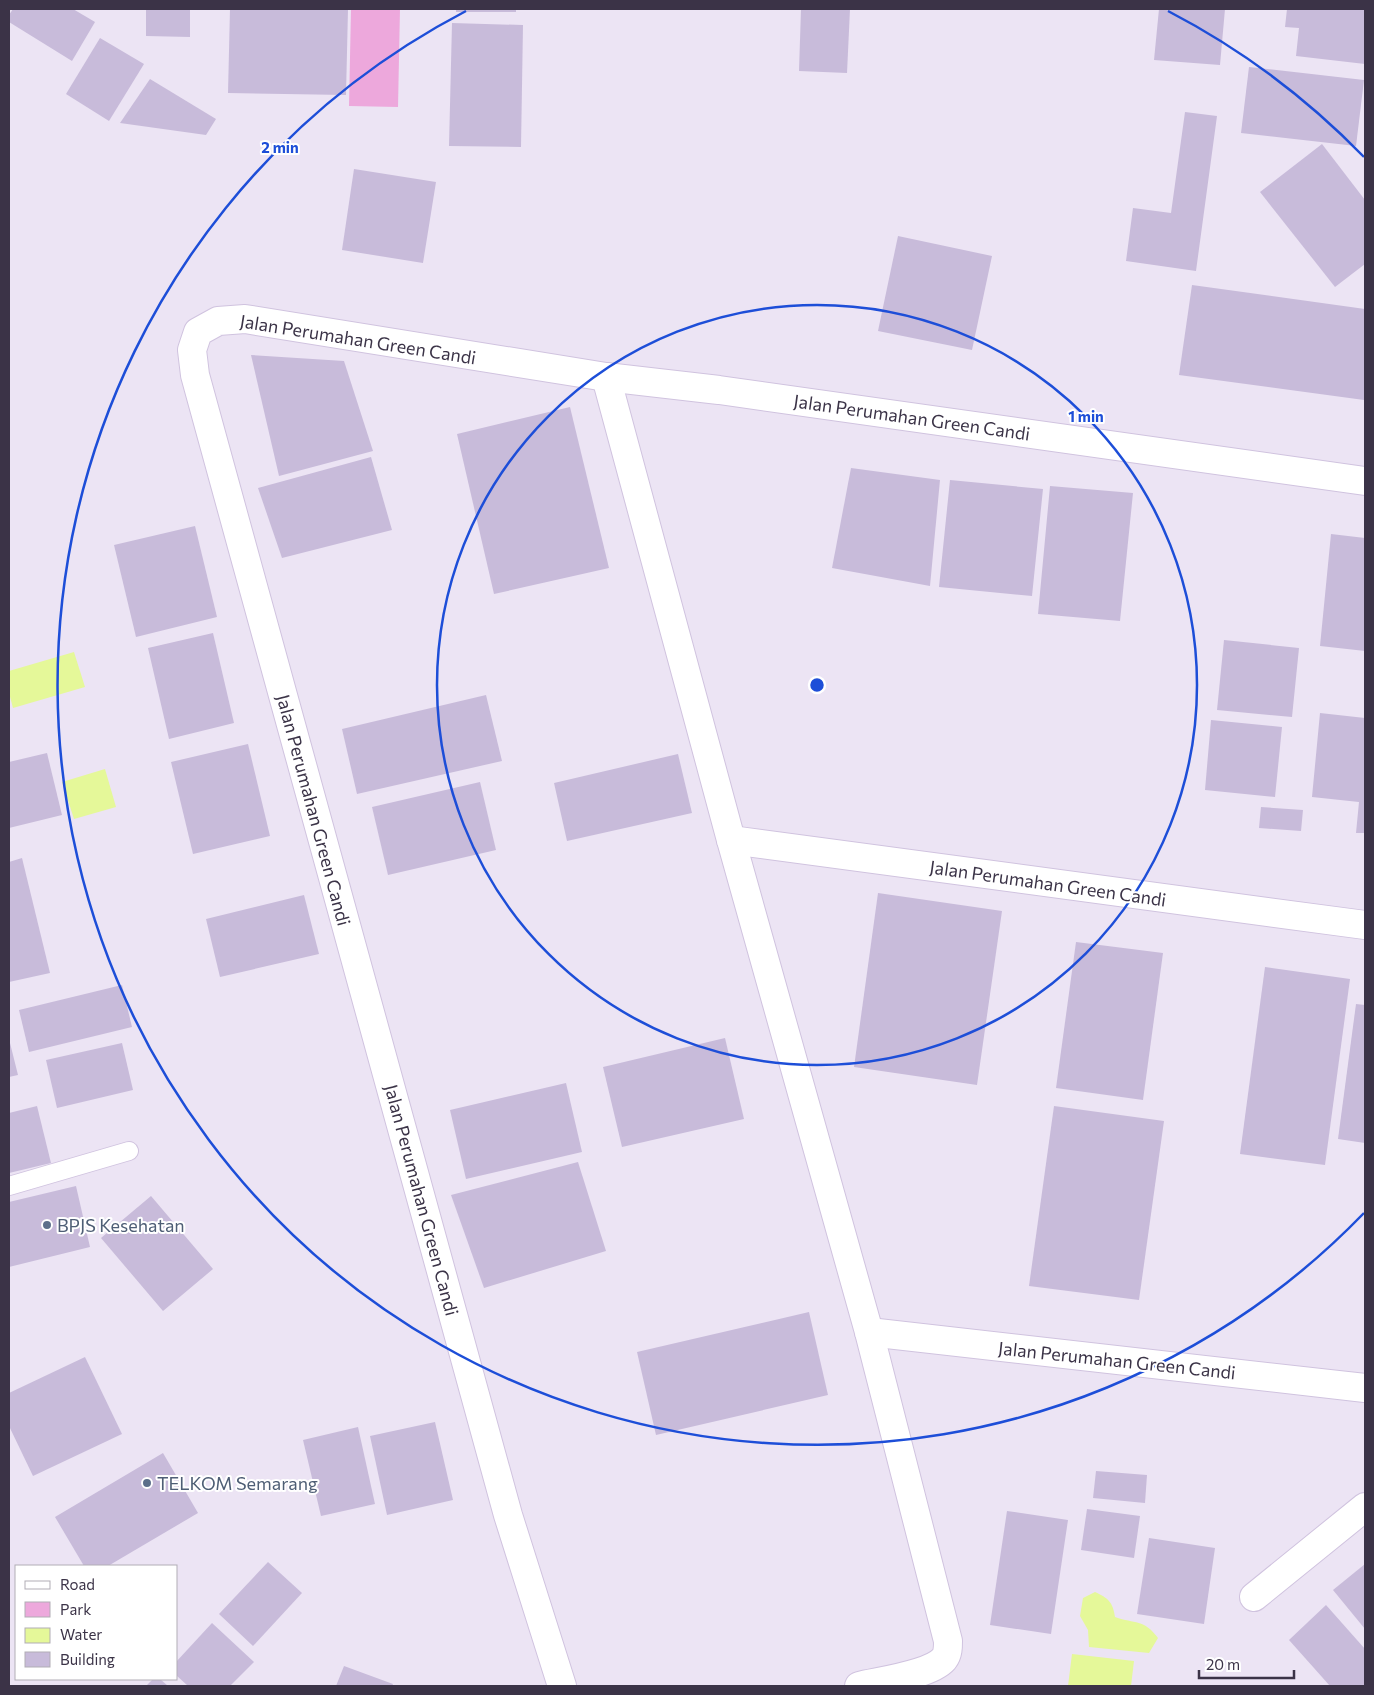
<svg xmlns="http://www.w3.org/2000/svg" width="1374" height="1695" font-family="Commissioner,sans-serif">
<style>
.green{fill:#eda8dc}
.water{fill:#e5f899}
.building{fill:#c8bbda}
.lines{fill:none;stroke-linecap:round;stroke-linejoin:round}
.lane-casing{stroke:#d0c3df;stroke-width:20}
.street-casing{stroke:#d0c3df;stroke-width:30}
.lane{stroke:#fff;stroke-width:18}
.street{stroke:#fff;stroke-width:28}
.ring{fill:none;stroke:#1d4ed8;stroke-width:2.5}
.service-dot{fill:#5c6f8a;stroke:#fff;stroke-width:2}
.labels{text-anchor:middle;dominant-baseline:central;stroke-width:4;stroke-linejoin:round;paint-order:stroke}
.street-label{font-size:18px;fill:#3b3347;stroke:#fff}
.service-label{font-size:18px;fill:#4e5e75;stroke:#fff;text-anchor:start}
.centre{fill:#1d4ed8;stroke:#fff;stroke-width:2.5}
.ring-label{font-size:15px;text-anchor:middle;font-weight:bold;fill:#1d4ed8;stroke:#fff;stroke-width:4;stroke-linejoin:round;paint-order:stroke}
</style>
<rect width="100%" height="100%" fill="#ece4f4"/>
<path class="green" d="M351 9H400L398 107 349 106Z"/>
<g class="water">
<path d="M74 652 85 687 13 708 9 693V671Z"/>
<path d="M105 769 116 807 74 819 62 782Z"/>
<path d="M1095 1592C1108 1598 1113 1602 1115 1617 1135 1624 1144 1619 1158 1638L1149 1653 1089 1647 1088 1630 1080 1616 1083 1598Z"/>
<path d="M1072 1654 1134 1661 1131 1686H1068Z"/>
</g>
<g class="building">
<path d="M13 9H73L95 22 72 61 9 22V15Z"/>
<path d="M146 9H190V37L146 36Z"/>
<path d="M230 9H348L346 95 228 93Z"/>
<rect x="456" y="9" width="60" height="3"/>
<path d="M801 9H850L847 73 799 71Z"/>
<path d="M1159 9H1225L1220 65 1154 60Z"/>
<path d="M1287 9H1365V64L1296 56 1299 28 1285 27Z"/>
<path d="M452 23 523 25 521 147 449 146Z"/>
<path d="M100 38 144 64 109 121 66 94Z"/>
<path d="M1249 67 1364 80 1356 146 1241 133Z"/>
<path d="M150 79 216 119 206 135 120 123Z"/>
<path d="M1185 112 1217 116 1196 271 1126 261 1133 208 1171 213Z"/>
<path d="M1322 144 1365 200V264L1335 287 1260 192Z"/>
<path d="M354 169 436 182 423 263 342 250Z"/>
<path d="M898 236 992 256 972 350 878 331Z"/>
<path d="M1192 285 1365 309 1364 400 1179 375Z"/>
<path d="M251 355 344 361 373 451 279 476Z"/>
<path d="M570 407 609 568 494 594 457 434Z"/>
<path d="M371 457 392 530 282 558 258 488Z"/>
<path d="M851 468 940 480 930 586 832 568Z"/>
<path d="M950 480 1043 489 1032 596 939 587Z"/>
<path d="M1050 486 1133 493 1120 621 1038 614Z"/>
<path d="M195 526 217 617 136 637 114 545Z"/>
<path d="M1331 534 1365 538V651L1320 646Z"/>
<path d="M213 633 234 723 169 739 148 648Z"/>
<path d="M1224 640 1299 648 1292 717 1217 710Z"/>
<path d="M486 695 502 761 357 794 342 729Z"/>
<path d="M1320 713 1365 718V833H1356L1359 802 1312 797Z"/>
<path d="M1211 720 1282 727 1275 797 1205 790Z"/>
<path d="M248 744 270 836 193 854 171 762Z"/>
<path d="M47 753 62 815 9 828V762Z"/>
<path d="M678 754 692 813 567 841 554 783Z"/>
<path d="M480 782 496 850 388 875 372 807Z"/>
<path d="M1261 807 1303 810 1301 831 1259 828Z"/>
<path d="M22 858 50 973 9 982V862Z"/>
<path d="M878 893 1002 911 977 1085 854 1067Z"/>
<path d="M304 895 319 954 220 977 206 919Z"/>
<path d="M1076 942 1163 953 1143 1100 1056 1088Z"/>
<path d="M1265 967 1350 979 1325 1165 1240 1154Z"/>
<path d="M122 985 132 1027 29 1052 19 1010Z"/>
<path d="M1356 1004 1365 1005V1143L1338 1139Z"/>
<path d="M725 1038 744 1119 622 1147 603 1067Z"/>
<path d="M9 1039 18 1075 9 1077Z"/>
<path d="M122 1043 133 1090 57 1108 46 1060Z"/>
<path d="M566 1083 582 1152 466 1179 450 1110Z"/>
<path d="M37 1106 51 1163 9 1173V1113Z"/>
<path d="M1054 1106 1164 1121 1139 1300 1029 1286Z"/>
<path d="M578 1162 606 1251 484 1288 451 1195Z"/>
<path d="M76 1186 90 1247 9 1267V1202Z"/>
<path d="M151 1196 213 1269 163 1311 101 1238Z"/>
<path d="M809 1312 828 1395 656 1435 637 1352Z"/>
<path d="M85 1357 122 1434 33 1476 9 1426V1393Z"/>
<path d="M435 1422 453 1500 387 1515 370 1436Z"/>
<path d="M358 1427 375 1504 321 1516 303 1440Z"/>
<path d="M163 1453 198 1513 108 1566H84L55 1517Z"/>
<path d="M1096 1471 1147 1475 1145 1503 1093 1498Z"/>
<path d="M1087 1509 1140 1516 1134 1558 1081 1550Z"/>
<path d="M1007 1511 1068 1520 1051 1634 990 1625Z"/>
<path d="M1149 1538 1215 1548 1204 1624 1137 1614Z"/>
<path d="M268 1562 302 1593 253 1646 219 1614Z"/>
<path d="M1365 1564V1629L1333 1590Z"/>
<path d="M1326 1605 1365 1649V1686H1330L1289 1640Z"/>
<path d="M212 1623 254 1662 230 1686H188L176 1675V1662Z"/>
<path d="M344 1666 393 1684 392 1686H336Z"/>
<path d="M153 1679H160L168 1686H146Z"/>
</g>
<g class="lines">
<defs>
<path id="lane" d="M9 1186 129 1151"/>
<g id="street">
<path d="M606 377 731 840 869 1332 948 1641C948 1647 948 1654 944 1659 930 1675 880 1681 859 1686"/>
<path d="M731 840 1365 925"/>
<path d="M869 1332 1365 1388"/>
<path d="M1254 1597 1365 1507"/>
<path d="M562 1686 508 1515 195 375 192 350 198 332 218 321 245 319 606 377 719 390 1365 481"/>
</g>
</defs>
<use href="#lane" class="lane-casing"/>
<use href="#street" class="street-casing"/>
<use href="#lane" class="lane"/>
<use href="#street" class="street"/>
</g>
<g class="ring">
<circle cx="817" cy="685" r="380"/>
<path d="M1364 1213A760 760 0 1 1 466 11M1168 11A760 760 0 0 1 1364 157"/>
</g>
<g class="service-dot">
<circle cx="47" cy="1225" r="5"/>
<circle cx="147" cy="1483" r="5"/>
</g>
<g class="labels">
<g class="street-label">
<text transform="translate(358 339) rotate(9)">Jalan Perumahan Green Candi</text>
<text transform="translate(912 417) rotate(8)">Jalan Perumahan Green Candi</text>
<text transform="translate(314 810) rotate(75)">Jalan Perumahan Green Candi</text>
<text transform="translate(1048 883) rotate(8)">Jalan Perumahan Green Candi</text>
<text transform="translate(422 1200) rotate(75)">Jalan Perumahan Green Candi</text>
<text transform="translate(1117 1360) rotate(6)">Jalan Perumahan Green Candi</text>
</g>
<g class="service-label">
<text x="57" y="1225">BPJS Kesehatan</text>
<text x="157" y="1483">TELKOM Semarang</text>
</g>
</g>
<circle cx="817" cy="685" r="8" class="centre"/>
<g class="ring-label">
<text x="280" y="153">2 min</text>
<text x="1086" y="422">1 min</text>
</g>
<rect width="1374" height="1695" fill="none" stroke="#3b3347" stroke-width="20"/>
<rect x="15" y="1565" width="162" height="115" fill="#ffffff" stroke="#b1adb5"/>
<rect x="25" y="1581" width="25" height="8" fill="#ffffff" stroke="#b1adb5"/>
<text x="60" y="1590" font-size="15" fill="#3b3347">Road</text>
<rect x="25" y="1602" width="25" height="15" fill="#eda8dc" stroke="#b1adb5"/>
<text x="60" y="1615" font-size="15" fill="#3b3347">Park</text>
<rect x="25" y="1628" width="25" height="15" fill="#e5f899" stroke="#b1adb5"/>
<text x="60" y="1640" font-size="15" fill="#3b3347">Water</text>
<rect x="25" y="1652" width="25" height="15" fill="#c8bbda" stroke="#b1adb5"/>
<text x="60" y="1665" font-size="15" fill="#3b3347">Building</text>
<path d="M1199 1670v8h95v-8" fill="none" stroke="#3b3347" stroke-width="2.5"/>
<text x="1206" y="1670" font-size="15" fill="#3b3347" stroke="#ffffff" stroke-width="4" paint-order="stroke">20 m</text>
</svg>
